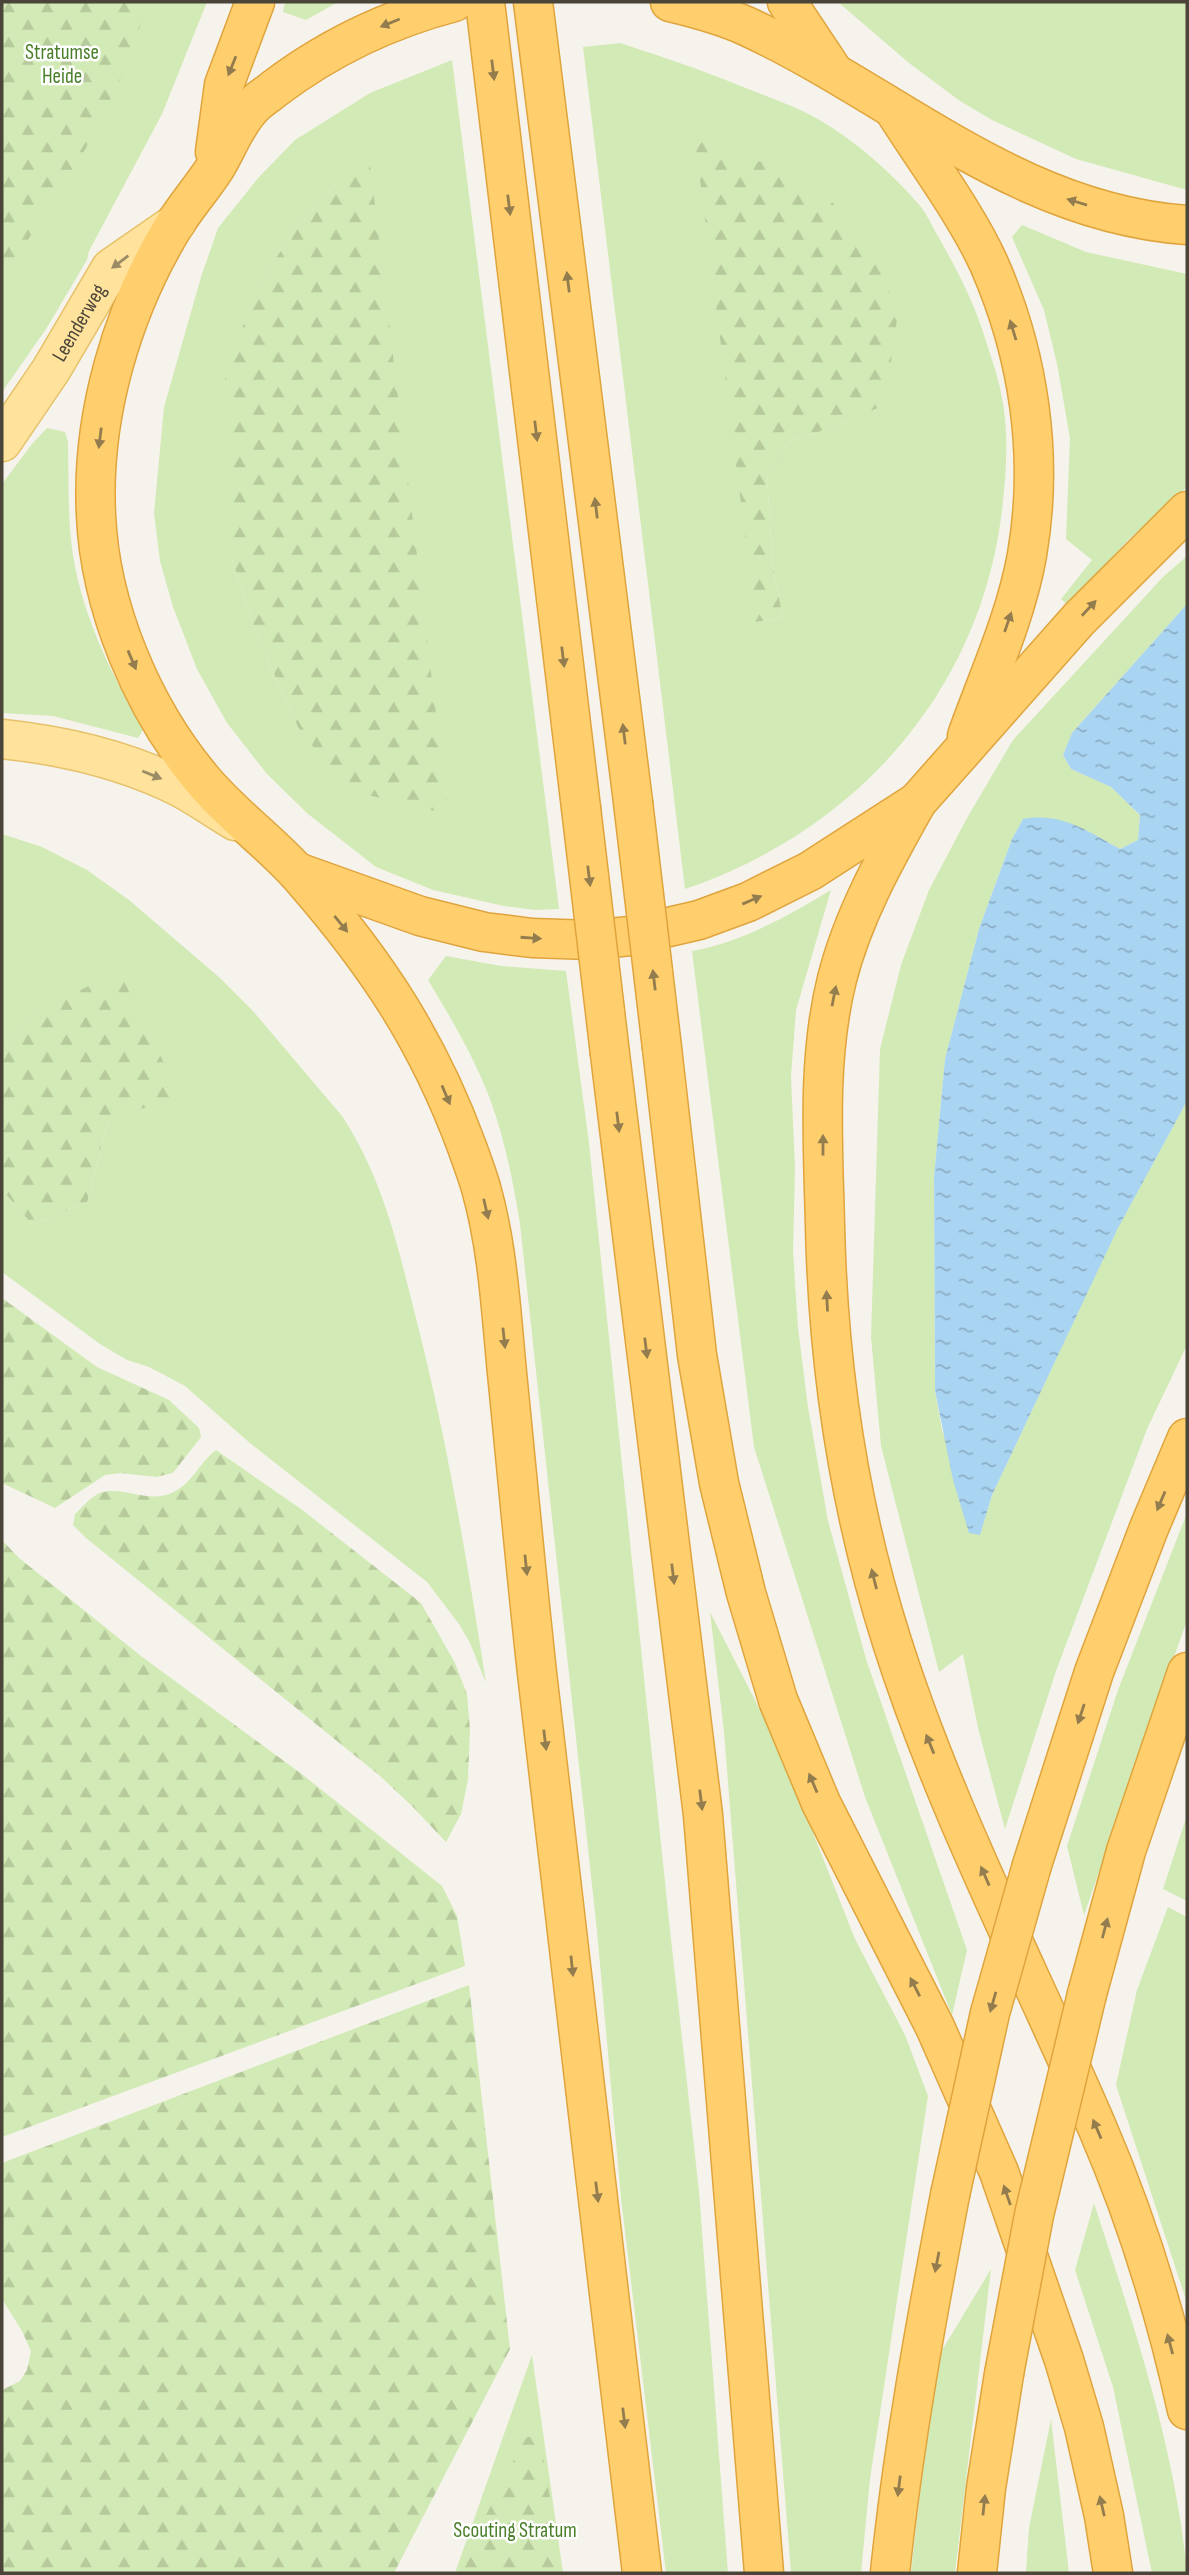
<svg xmlns="http://www.w3.org/2000/svg" width="1189" height="2575" font-family="'Sofia Sans Condensed',sans-serif">
<style>
.green{fill:#d2eab5;fill-rule:evenodd}
.forest{fill:url(#forest-firs)}
.water{fill:url(#water-ripples)}
.lines{fill:none;stroke-linecap:round;stroke-linejoin:round}
.major-casing{stroke:#e6c16a;stroke-width:41}
.highway-casing{stroke:#e0a43c;stroke-width:41}
.major{stroke:#ffe39c;stroke-width:38}
.highway{stroke:#ffcf6e;stroke-width:38}
.highway-bridge-casing{stroke:#e0a43c;stroke-width:41;stroke-linecap:butt}
.highway-bridge{stroke:#ffcf6e;stroke-width:38}
.oneway{fill:#937c4e}
.oneway2{fill:#9c8c66}
.labels{text-anchor:middle;dominant-baseline:central;stroke-width:5;stroke-linejoin:round;paint-order:stroke}
.park-label{font-size:21px;fill:#4a7f2a;stroke:#fff}
.street-label{font-size:21px;fill:#4b4439;stroke:#fff}
</style>
<defs>
<pattern id="forest-firs" width="22" height="20" patternUnits="userSpaceOnUse" patternTransform="scale(1.75)"><rect width="22" height="20" fill="#d2eab5"/><path d="M5 1l3.5 6h-7zM16 11l3.5 6h-7z" fill="#b6ca9c"/></pattern>
<pattern id="water-ripples" width="26" height="14" patternUnits="userSpaceOnUse" patternTransform="scale(1.75)"><rect width="26" height="14" fill="#a9d4f2"/><path d="M2 4q2-2 4 0t4 0M15 11q2-2 4 0t4 0" fill="none" stroke="#8caec5"/></pattern>
</defs>
<rect width="100%" height="100%" fill="#f6f3ec"/>
<g class="green">
<path d="M2 2H207L162 114 89 251 87 260 46 329 2 392Z"/>
<path d="M285 2H338L306 20 283 12Z"/>
<path d="M838 2H1187V190L1076 159 992 120 960 101 909 63Z"/>
<path d="M620 43C668 58 715 75 761 94 779 101 799 108 816 118 855 140 892 173 921 207 928 216 933 228 939 238 957 270 973 300 984 335 990 354 997 373 1001 393 1010 433 1006 478 1001 518 977 696 853 832 685 889L583 47ZM779 168 851 421 788 442 767 476 773 567 783 618 756 622Z"/>
<path d="M452 60 559 909 535 910 504 906 433 890 376 867 308 814 267 774 227 723 197 669 173 607 160 561 154 513 164 407 201 277 218 228 259 177 295 140 370 93ZM336 184 298 727 256 634 232 559 257 288 292 233Z"/>
<path d="M1022 225 1086 252 1187 274V487L1128 540 1069 606 1061 599 1092 560 1066 539 1070 438 1057 364 1044 310 1012 237Z"/>
<path d="M47 428 65 432 68 442C69 481 67 522 74 561 84 620 114 678 143 730L138 738 53 716 2 713V484L32 444Z"/>
<path d="M1187 556V604L1072 733 1063 755 1071 769 1111 787 1140 815 1138 840 1120 849 1097 836 1023 819 1012 839 979 929 945 1059 934 1177 935 1391 942 1430 980 1534 992 1495 1118 1227 1187 1101V1345L1147 1429 1056 1671 1005 1829 978 1728 963 1654 939 1672 881 1446 871 1337 880 1049 901 965 929 890 967 818 1013 740 1163 577Z"/>
<path d="M2 834 42 847 87 870 129 900 220 978 253 1011 342 1116C383 1178 398 1247 416 1318 447 1439 467 1560 486 1683L470 1643 459 1624 427 1582 251 1444 185 1386 149 1367 127 1360 100 1344 2 1272V1190L32 1224 87 1203 108 1120 36 1012 2 1051Z"/>
<path d="M831 890 796 1010 791 1077 795 1168 793 1251 798 1328 808 1407 828 1521 866 1659 967 1950 952 2015 865 1797 754 1447 692 951C742 942 788 916 831 890Z"/>
<path d="M446 956 501 966 566 971 589 1143 669 1921 699 2191 728 2573H666L621 2198 597 1931 520 1224C513 1181 505 1140 490 1099 474 1057 451 1018 428 980Z"/>
<path d="M1187 1513V1620L1084 1915 1067 1846 1118 1690Z"/>
<path d="M710 1612 779 1747 855 1939 905 2035 928 2096 870 2479 861 2573H791L724 1732Z"/>
<path d="M1187 1815V1901L1163 1889Z"/>
<path d="M1168 1907 1187 1917V2303L1116 2085 1137 1990Z"/>
<path d="M1094 2203C1133 2324 1175 2445 1187 2573H1152L1113 2387 1075 2270Z"/>
<path d="M991 2269 955 2573H911L920 2491 938 2357Z"/>
<path d="M532 2355 563 2573H455Z"/>
<path d="M1051 2419 1069 2573H1026L1029 2528Z"/>
</g>
<g class="forest">
<path d="M2 2H149L119 82 86 148 2 281Z"/>
<path d="M695 140 779 168 833 203 872 251 898 313 885 404 851 421 788 442 767 476 773 567 783 618 756 622Z"/>
<path d="M370 164 448 814 368 795 328 766 298 727 256 634 232 559 225 375 257 288 292 233 336 184Z"/>
<path d="M119 971 180 1096 108 1120 87 1203 32 1224 2 1190V1051L36 1012Z"/>
<path d="M2 1298 97 1367 169 1400 199 1428 201 1437 173 1473 156 1477 121 1473 105 1475 55 1508 2 1483Z"/>
<path d="M216 1450 301 1509 421 1603 455 1663 467 1694 470 1730 468 1779 461 1814 446 1842 412 1806 379 1775 86 1538 73 1525 75 1514C82 1508 90 1497 100 1493 124 1485 147 1505 174 1492 193 1482 200 1462 216 1450Z"/>
<path d="M2 1540 19 1558 141 1656 303 1775 442 1886 457 1916 465 1966 2 2137Z"/>
<path d="M469 1985 510 2349 394 2573H2V2390L20 2381 27 2370 31 2351 22 2331 2 2299V2163Z"/>
<path d="M539 2434 563 2573H463L482 2523 525 2438Z"/>
</g>
<path class="water" d="M1187 604V1101L1118 1228 992 1495 980 1535 969 1533 953 1480 935 1391 934 1177 945 1059 979 929 1012 839 1023 819C1062 812 1087 831 1120 849L1138 840 1140 815 1111 787 1071 769 1063 755 1072 733Z"/>
<g class="lines">
<defs>
<g id="major">
<path id="s1" d="M2 442 51 370 111 268 176 223"/>
<path d="M2 739C59 745 117 758 169 782 192 792 213 808 235 821"/>
</g>
<g id="highway">
<path d="M454 2C389 19 328 48 274 89 267 95 258 100 252 107 236 123 227 149 215 168 202 188 186 206 173 227 122 311 91 416 96 515 100 607 142 707 201 778 231 815 272 843 303 879 377 964 428 1041 467 1147 472 1161 477 1174 481 1188 498 1248 501 1311 507 1373 517 1473 526 1573 537 1673 570 1973 607 2273 642 2573"/>
<path d="M485 2 581 808"/>
<path d="M533 2 633 802"/>
<path d="M670 2C695 8 722 15 746 26 895 95 1016 213 1187 225"/>
<path d="M787 2 831 68"/>
<path d="M894 110C924 158 966 213 989 264 1029 355 1044 456 1027 555 1016 617 988 677 967 736"/>
<path d="M215 152 224 85 255 2"/>
<path d="M917 802C885 859 853 916 837 979 817 1059 823 1144 825 1225 828 1367 849 1507 892 1642 945 1809 1028 1967 1097 2127 1136 2217 1166 2314 1187 2410"/>
<path d="M297 872 420 916 484 932 532 938 591 940 630 936 699 920 748 902 810 871 917 802 1079 619 1187 511"/>
<path d="M662 1048 697 1355 719 1483 746 1593 778 1700 821 1803 935 2027 999 2172 1064 2360 1084 2427 1104 2516 1113 2573"/>
<path d="M610 1054 703 1815 764 2573"/>
<path d="M1032 1865 1094 1672 1149 1528 1187 1438"/>
<path d="M1087 1994 1126 1851 1187 1672"/>
<path d="M890 2573C903 2446 926 2321 950 2195"/>
<path d="M977 2573 986 2488 1004 2374"/>
</g>
</defs>
<use href="#major" class="major-casing"/>
<use href="#highway" class="highway-casing"/>
<use href="#major" class="major"/>
<use href="#highway" class="highway"/>
<defs>
<g id="highway-bridge">
<path d="M633 802 662 1048"/>
<path d="M581 808 610 1054"/>
<path d="M950 2195 990 2013 1032 1865"/>
<path d="M1004 2374 1034 2215 1087 1994"/>
</g>
</defs>
<use href="#highway-bridge" class="highway-bridge-casing"/>
<use href="#highway-bridge" class="highway-bridge"/>
</g>
<defs><path id="oneway-solid" d="M-6-.8H1V-3.2L6.5 0L1 3.2V.8H-6Z" transform="scale(1.75)"/></defs>
<g class="oneway">
<use href="#oneway-solid" transform="translate(390 23) rotate(158)"/>
<use href="#oneway-solid" transform="translate(232 66) rotate(112)"/>
<use href="#oneway-solid" transform="translate(493 70) rotate(83)"/>
<use href="#oneway-solid" transform="translate(1077 202) rotate(-163)"/>
<use href="#oneway-solid" transform="translate(509 205) rotate(83)"/>
<use href="#oneway-solid" transform="translate(568 282) rotate(-97)"/>
<use href="#oneway-solid" transform="translate(1013 330) rotate(-107)"/>
<use href="#oneway-solid" transform="translate(536 431) rotate(83)"/>
<use href="#oneway-solid" transform="translate(100 438) rotate(97)"/>
<use href="#oneway-solid" transform="translate(596 508) rotate(-97)"/>
<use href="#oneway-solid" transform="translate(1089 608) rotate(-47)"/>
<use href="#oneway-solid" transform="translate(1008 622) rotate(-71)"/>
<use href="#oneway-solid" transform="translate(563 657) rotate(83)"/>
<use href="#oneway-solid" transform="translate(132 660) rotate(67)"/>
<use href="#oneway-solid" transform="translate(624 734) rotate(-97)"/>
<use href="#oneway-solid" transform="translate(589 876) rotate(83)"/>
<use href="#oneway-solid" transform="translate(752 900) rotate(-23)"/>
<use href="#oneway-solid" transform="translate(341 924) rotate(51)"/>
<use href="#oneway-solid" transform="translate(531 938) rotate(4)"/>
<use href="#oneway-solid" transform="translate(654 980) rotate(-97)"/>
<use href="#oneway-solid" transform="translate(834 996) rotate(-79)"/>
<use href="#oneway-solid" transform="translate(446 1095) rotate(67)"/>
<use href="#oneway-solid" transform="translate(618 1122) rotate(83)"/>
<use href="#oneway-solid" transform="translate(823 1145) rotate(-90)"/>
<use href="#oneway-solid" transform="translate(486 1209) rotate(77)"/>
<use href="#oneway-solid" transform="translate(827 1301) rotate(-93)"/>
<use href="#oneway-solid" transform="translate(504 1338) rotate(84)"/>
<use href="#oneway-solid" transform="translate(646 1348) rotate(83)"/>
<use href="#oneway-solid" transform="translate(1161 1501) rotate(113)"/>
<use href="#oneway-solid" transform="translate(526 1565) rotate(84)"/>
<use href="#oneway-solid" transform="translate(673 1574) rotate(83)"/>
<use href="#oneway-solid" transform="translate(874 1579) rotate(-104)"/>
<use href="#oneway-solid" transform="translate(1081 1714) rotate(108)"/>
<use href="#oneway-solid" transform="translate(545 1740) rotate(83)"/>
<use href="#oneway-solid" transform="translate(930 1744) rotate(-112)"/>
<use href="#oneway-solid" transform="translate(813 1783) rotate(-113)"/>
<use href="#oneway-solid" transform="translate(701 1800) rotate(83)"/>
<use href="#oneway-solid" transform="translate(985 1876) rotate(-114)"/>
<use href="#oneway-solid" transform="translate(1105 1928) rotate(-75)"/>
<use href="#oneway-solid" transform="translate(572 1966) rotate(84)"/>
<use href="#oneway-solid" transform="translate(915 1987) rotate(-117)"/>
<use href="#oneway-solid" transform="translate(993 2002) rotate(106)"/>
<use href="#oneway-solid" transform="translate(1097 2129) rotate(-113)"/>
<use href="#oneway-solid" transform="translate(597 2192) rotate(83)"/>
<use href="#oneway-solid" transform="translate(1007 2195) rotate(-109)"/>
<use href="#oneway-solid" transform="translate(937 2262) rotate(101)"/>
<use href="#oneway-solid" transform="translate(1170 2344) rotate(-105)"/>
<use href="#oneway-solid" transform="translate(624 2418) rotate(83)"/>
<use href="#oneway-solid" transform="translate(899 2486) rotate(97)"/>
<use href="#oneway-solid" transform="translate(984 2505) rotate(-84)"/>
<use href="#oneway-solid" transform="translate(1102 2506) rotate(-103)"/>
</g>
<g class="oneway2">
<use href="#oneway-solid" transform="translate(120 262) rotate(143)"/>
<use href="#oneway-solid" transform="translate(152 775) rotate(22)"/>
</g>
<g class="labels">
<g class="park-label">
<text x="62" y="52">Stratumse<tspan x="62" dy="24">Heide</tspan></text>
<text x="515" y="2530">Scouting Stratum</text>
</g>
<g class="street-label">
<text stroke="none"><textPath href="#s1" startOffset="142">Leenderweg</textPath></text>
</g>
</g>
<rect width="1189" height="2575" fill="none" stroke="#4b4439" stroke-width="7"/>
</svg>
